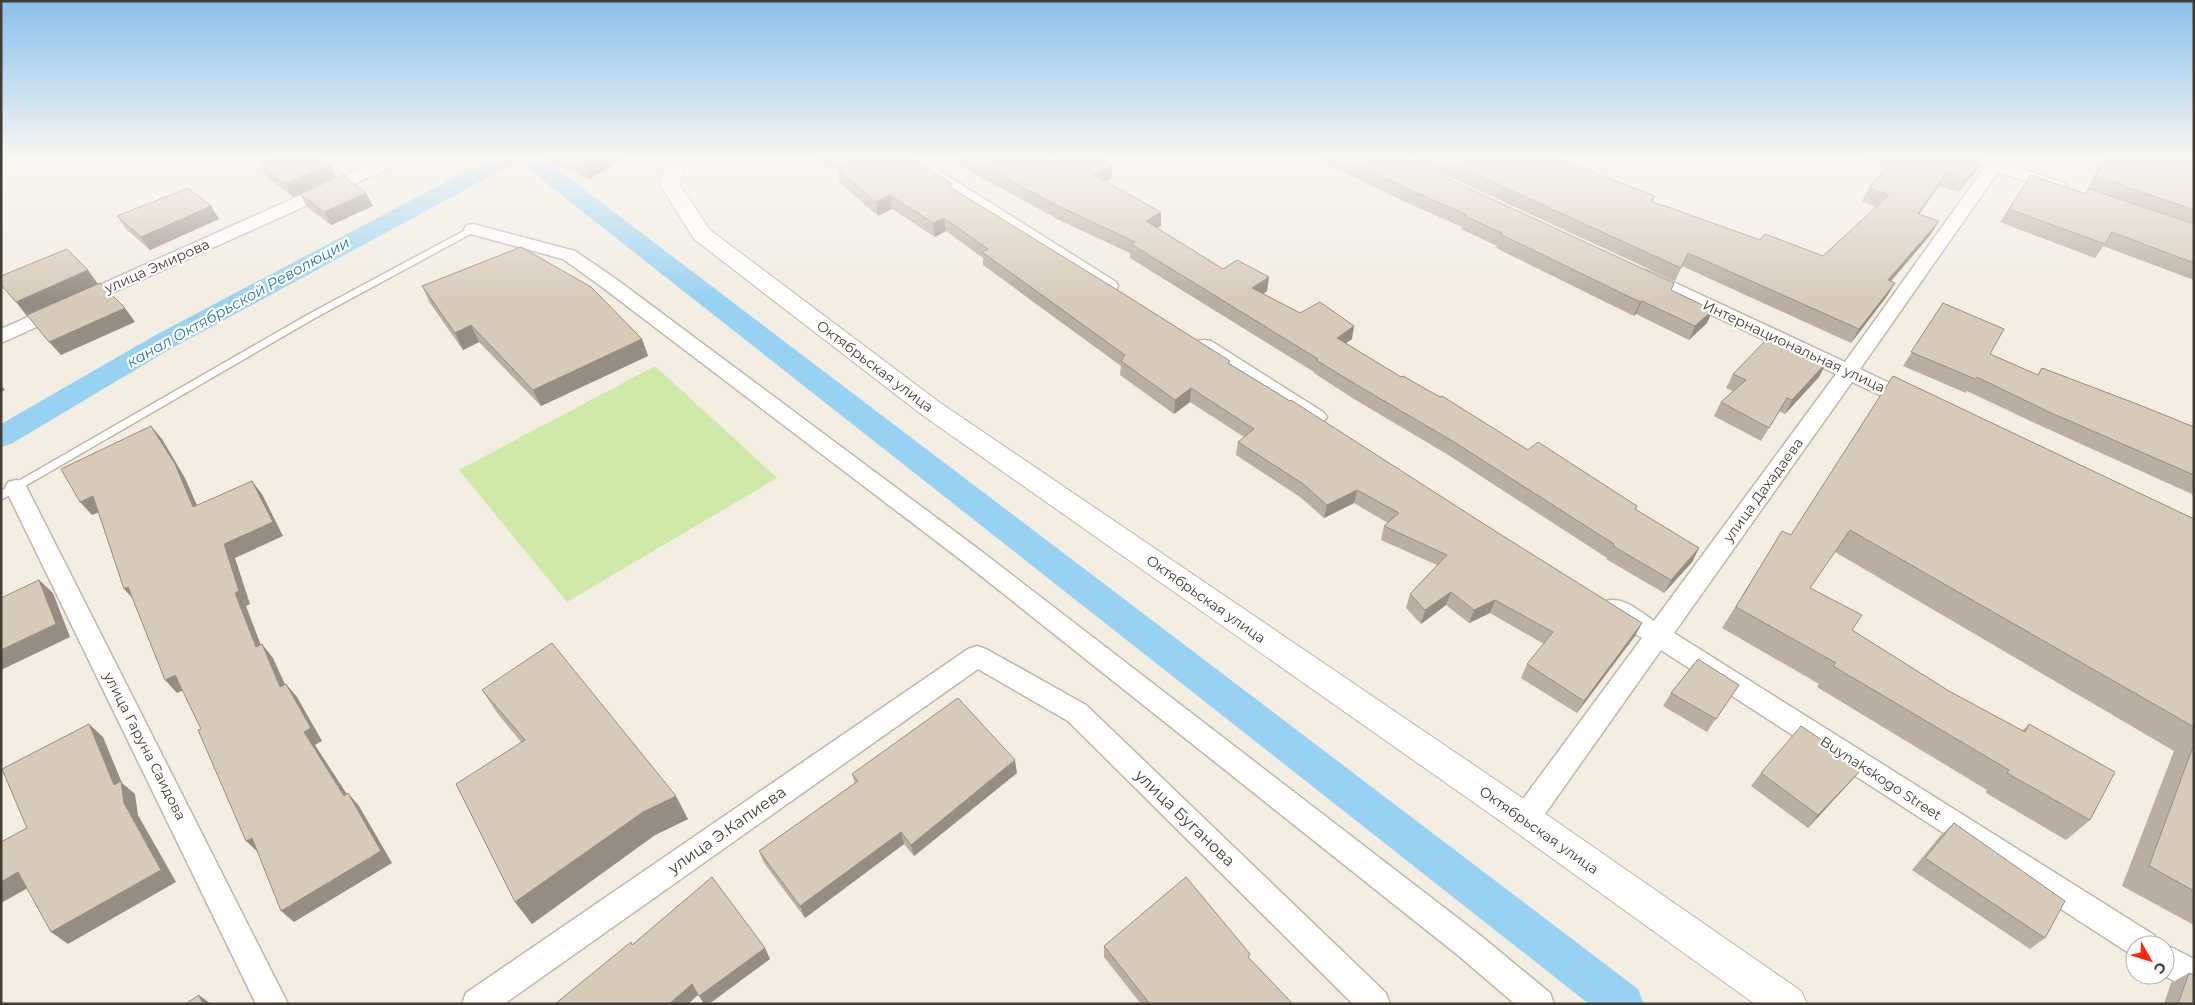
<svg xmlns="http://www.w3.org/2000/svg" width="2195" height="1005" font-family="Montserrat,sans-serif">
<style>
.green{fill:#cee9a7}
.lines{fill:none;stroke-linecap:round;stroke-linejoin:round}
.canal{fill:#98d2f3;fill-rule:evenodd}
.service-casing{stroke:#c0b6a7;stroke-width:3}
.minor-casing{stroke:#c0b6a7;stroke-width:3}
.tertiary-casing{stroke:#c0b6a7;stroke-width:2}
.service{fill:#fff;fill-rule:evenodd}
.minor{fill:#fff;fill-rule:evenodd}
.tertiary{fill:#fff;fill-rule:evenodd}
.wall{fill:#b9ae9f}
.shaded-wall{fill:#968d82}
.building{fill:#d7cab9;stroke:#968d82}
.labels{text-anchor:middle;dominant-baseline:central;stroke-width:4.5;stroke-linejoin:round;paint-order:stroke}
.street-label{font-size:14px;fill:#433c32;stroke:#fff}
.water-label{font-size:15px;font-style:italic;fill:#2679ab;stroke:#fff}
.near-street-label{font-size:16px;fill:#433c32;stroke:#fff}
</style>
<rect width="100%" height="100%" fill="#f2ece1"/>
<path class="green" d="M655 366 777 478 567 602 459 470Z"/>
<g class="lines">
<g class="canal">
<path d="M489 159H516L513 164 172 348 11 444 1 447V424L154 336Z"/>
<path d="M519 159H544L1638 989 1644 1004H1589L522 164Z"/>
</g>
<defs>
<path id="service" d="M473 226 477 229 476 231 315 318 1 500V491L309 314Z"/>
<g id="minor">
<path d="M382 159H403L401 163 1 343V329Z"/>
<path d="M902 159H921L1116 282 1118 286 1116 290 1109 292 1102 290 904 163Z"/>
<path d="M1969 159H2007L2005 163 2064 183 2067 187 2064 191 2058 192 1998 172 1860 369 1919 397 1922 402 1919 407 1912 409 1905 407 1852 382 1674 633 2154 935 2158 945H2135V957L1661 650 1535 828 1525 832 1515 828 1511 819 1515 810 1642 638 1606 615 1603 608 1606 601C1624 596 1640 612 1654 621L1836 374 1638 280 1636 276 1638 272 1645 270 1652 272 1845 362 1985 167 1971 163Z"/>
<path d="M473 224 575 251 616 279 977 548 1481 936 1550 993 1554 1004H1515L1459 956 961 560 602 287 563 259 467 233 464 229 467 225Z"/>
<path d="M1204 340 1211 341 1323 412 1327 417 1323 422 1316 424 1309 422 1197 351 1194 346 1197 341Z"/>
<path d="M16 480 24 482 27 488 288 1004H256L5 488 8 482Z"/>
<path d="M977 646 986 649 1086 705 1386 993 1390 1004H1353L1068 721 978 669 504 1004H462L466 993 968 649Z"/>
<path d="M2165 944 2194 959V992L2163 975H2165V945H2163Z"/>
</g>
<path id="tertiary" d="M666 159H686L680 185 710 230 939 402 1537 808 1801 991 1807 1004H1755L1513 830 921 414 694 239 660 185Z"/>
</defs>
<use href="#service" class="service-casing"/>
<use href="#minor" class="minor-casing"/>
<use href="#tertiary" class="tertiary-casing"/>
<use href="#service" class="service"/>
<use href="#minor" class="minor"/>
<use href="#tertiary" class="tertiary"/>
</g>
<g class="wall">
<path d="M543 159H624L589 179Z"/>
<path d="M818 159H913L952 189 1495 531 1642 623 1635 636 1577 713 1521 678 1527 664 1544 644 1490 613 1469 623 1446 605 1421 624 1406 608 1410 594 1437 565 1381 540 1384 526 1388 523 1354 503 1324 518 1300 497 1236 455 1238 442 1244 437 1190 402 1174 414 1120 375 1121 366 983 265V258L946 231 935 237 892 209 878 216 840 183 838 171Z"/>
<path d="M958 159H1042L1052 164 1112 165V178L1105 181 1161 212V226L1157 228 1223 269 1269 277 1267 291 1263 294 1352 339 1346 343 1401 377 1528 450 1637 506 1636 510 1699 548 1692 562 1664 593 1606 559 1607 558 1450 456 1354 399 1314 373V372L1130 258V253L1059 220 959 165Z"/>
<path d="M1317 159H1405L1671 290 1707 323 1689 340 1636 314 1634 316 1496 248 1497 246 1461 229 1462 227 1403 201Z"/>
<path d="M1411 159H1558L1655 196 1653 202 1760 240 1823 256 1876 207 1862 201 1869 188 1887 168 1861 159H1984L1979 167 1958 192 1939 186 1919 214 1939 221 1931 234 1891 281 1895 283 1887 296 1851 343 1682 266 1675 281Z"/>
<path d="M2102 159H2194V280L2103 246 2095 258 2000 222 2031 175 2086 194 2088 190H2087Z"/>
<path d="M259 164 336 177 293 197 267 178Z"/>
<path d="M300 194 373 206 331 225 307 207Z"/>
<path d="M117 216 219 219 150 250 126 229Z"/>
<path d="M422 286 642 339 648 356 541 406 479 342 463 350 430 303Z"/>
<path d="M1943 303 1990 354 2037 375 2042 368 2194 427V495L2039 425 1967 391 1966 393 1903 366Z"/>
<path d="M1826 363 1819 377 1785 414 1779 411 1761 441 1714 416 1721 402 1733 391 1726 388 1733 374Z"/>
<path d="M1893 376 2194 519V925L2122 886 2174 751 1835 552 1810 588 1852 630 1949 691 2022 731 2029 724 2090 820 2066 840 1986 793 1987 790 1817 687 1819 684 1722 628 1782 531 1791 535Z"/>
<path d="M1739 685 1707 732 1663 706 1671 693Z"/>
<path d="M482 690 688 819 655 835 532 924 515 902 521 742 498 714Z"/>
<path d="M1863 768 1808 828 1751 786 1761 773Z"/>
<path d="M1017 773 914 856 904 844 805 918 764 863 759 851 855 783 852 774Z"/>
<path d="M1954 823 2045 938 2030 949 1912 870 1941 835Z"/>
<path d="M1104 946 1249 958 1293 1004H1141L1104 957Z"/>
<path d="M2189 973 2194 1004H2164L2171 983Z"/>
</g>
<g class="shaded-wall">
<path d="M584 159H624L589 179 582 160Z"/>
<path d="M1983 159H1984L1979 167 1958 192 1966 179Z"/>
<path d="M329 164 336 177 293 197 285 184Z"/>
<path d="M1112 165V178L1094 188V175Z"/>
<path d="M1947 172 1939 186 1910 227 1918 214Z"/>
<path d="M366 193 373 206 331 225 324 212Z"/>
<path d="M890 195 892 209 878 216 876 202Z"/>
<path d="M211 206 219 219 150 250 141 237Z"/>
<path d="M1161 212V226L1145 234 1146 221Z"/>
<path d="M944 218 946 231 935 237 933 223Z"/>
<path d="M1939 221 1931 234 1880 294 1888 280Z"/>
<path d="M88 270 98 284 27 316 16 302Z"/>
<path d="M1269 277 1267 291 1251 302 1252 288Z"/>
<path d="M1895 283 1887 296 1851 343 1859 329Z"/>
<path d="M1642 301 1636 314 1634 316 1640 302Z"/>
<path d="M125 308 135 322 61 355 49 342Z"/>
<path d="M1713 310 1707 323 1689 340 1695 326Z"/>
<path d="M471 325 479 342 463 350 455 333Z"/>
<path d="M1354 326 1352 339 1335 351 1337 338Z"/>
<path d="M642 339 648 356 541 406 533 390Z"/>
<path d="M1826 363 1819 377 1785 414 1792 400Z"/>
<path d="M1 385 5 390 1 392Z"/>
<path d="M1191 388 1190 402 1174 414 1175 400Z"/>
<path d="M151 426 162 439 185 478 204 521 193 507Z"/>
<path d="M252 481 262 494 283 536 235 558 250 604 246 606 267 661 256 647 235 593 224 544Z"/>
<path d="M1357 490 1354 503 1324 518 1327 505Z"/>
<path d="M93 496 105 510 92 515 80 502Z"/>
<path d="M1699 548 1692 562 1664 593 1671 580Z"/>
<path d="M39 580 53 593 70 637 1 670V650Z"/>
<path d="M128 587 136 602 124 589Z"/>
<path d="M1451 592 1446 605 1421 624 1425 610Z"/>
<path d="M1495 600 1490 613 1469 623 1474 610Z"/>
<path d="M1642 623 1635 636 1577 713 1584 701Z"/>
<path d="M262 644 273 658 292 700 280 687Z"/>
<path d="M175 675 188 688 177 693 165 680Z"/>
<path d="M286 684 297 697 322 741 315 745 356 808 344 796 304 732Z"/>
<path d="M89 724 103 737 122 783 135 794 138 815 176 882 68 944 51 932 114 785Z"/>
<path d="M1015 760 1017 773 914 856 911 845Z"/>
<path d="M1863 768 1808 828 1818 815Z"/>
<path d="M348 793 359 806 392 863 294 922 281 911Z"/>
<path d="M676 796 688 819 655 835 532 924 515 902 643 812Z"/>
<path d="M901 832 904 844 805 918 800 906Z"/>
<path d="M252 838 259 853 246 841Z"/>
<path d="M18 872 35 884 1 903V882Z"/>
<path d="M765 948 770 959 709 1004H704L699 996Z"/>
<path d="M692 984 698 995 688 1004H669Z"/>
<path d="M199 995 211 1004H203Z"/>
</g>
<g class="building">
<path d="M273 159H322L329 164 285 184 259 164Z"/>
<path d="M837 159H913L952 184 950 187 1119 291 1230 361 1228 363 1290 401 1291 400 1495 531 1642 623 1584 701 1527 664 1553 632 1495 600 1474 610 1451 592 1425 610 1410 594 1447 555 1384 526 1399 513 1357 490 1327 505 1302 483 1238 442 1254 429 1191 388 1175 400 1121 361 1125 355 982 252 988 249 944 218 933 223 890 195 876 202 838 170 848 165Z"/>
<path d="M970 159H1042L1052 164 1063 159H1101L1112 165 1094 175 1161 212 1146 221 1223 269 1237 260 1269 277 1252 288 1300 313 1320 302 1354 326 1337 338 1401 377 1403 376 1440 397 1442 396 1528 450 1538 442 1637 506 1635 509 1699 548 1671 580 1613 546 1614 544 1454 442 1357 385 1316 360 1318 359 1131 244 1135 242 1058 206Z"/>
<path d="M1346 159H1405L1674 283 1671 290 1713 310 1695 326 1642 301 1640 302 1500 234 1502 233 1465 216 1467 215 1406 188Z"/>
<path d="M1442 159H1557L1655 196 1651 201 1760 240 1765 234 1823 256 1889 195 1869 188 1894 159H1983L1966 179 1947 172 1918 214 1939 221 1888 280 1895 283 1859 329 1688 253 1681 268Z"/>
<path d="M2105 159H2194V210L2096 176Z"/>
<path d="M343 175 366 193 324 212 300 194Z"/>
<path d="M2031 175 2086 194 2089 189 2194 224V263L2112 232 2105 244 2009 209Z"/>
<path d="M188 188 211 206 141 237 117 216Z"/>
<path d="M521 247 591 287 642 339 533 390 471 325 455 333 422 286Z"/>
<path d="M67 249 88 270 16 302 1 285V276Z"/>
<path d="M100 283 125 308 49 342 27 315Z"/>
<path d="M1943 303 2004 329 1990 354 2038 375 2042 368 2137 404 2194 427V475L2049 412 1977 377 1975 379 1911 352Z"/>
<path d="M1770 336 1826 363 1792 400 1787 398 1769 428 1721 402 1746 380 1733 374Z"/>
<path d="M1893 376 2194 519V727L1850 530 1810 588 1862 615 1852 630 1949 691 2025 732 2029 724 2115 772 2090 820 2007 773 2009 770 1833 666 1836 663 1736 607 1782 531 1791 535Z"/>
<path d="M151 426 175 464 193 507 252 481 273 522 224 544 239 591 235 593 256 647 262 644 280 687 286 684 311 728 304 732 344 796 348 793 381 851 281 911 252 838 246 841 198 730 201 729 175 675 165 680 128 587 124 589 93 496 80 502 61 469Z"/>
<path d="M39 580 56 624 1 650V598Z"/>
<path d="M552 643 676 796 643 812 515 902 456 784 525 740 482 690Z"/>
<path d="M1698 659 1739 685 1716 719 1671 693Z"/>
<path d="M958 698 1015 760 911 845 901 832 800 906 759 851 858 781 852 774Z"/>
<path d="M89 724 114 785 121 781 124 803 161 870 51 932 18 872 1 882V842L27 828 2 769Z"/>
<path d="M1801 726 1863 768 1818 815 1761 773Z"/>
<path d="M2194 744V891L2149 866Z"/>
<path d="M1954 823 2065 901 2045 938 1925 858Z"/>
<path d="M712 877 765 948 699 996 692 984 669 1004H555L631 942 632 945Z"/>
<path d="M1186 877 1250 954 1248 957 1293 1004H1150L1104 946Z"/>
<path d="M2189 973 2194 975V1004H2178Z"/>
<path d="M199 995 203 1004H185Z"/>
</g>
<linearGradient id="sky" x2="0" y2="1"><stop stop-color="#88c0ec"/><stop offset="0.53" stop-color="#f9f6f2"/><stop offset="1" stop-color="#f9f6f2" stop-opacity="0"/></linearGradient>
<rect width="2195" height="299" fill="url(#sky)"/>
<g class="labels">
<g class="street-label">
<text transform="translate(157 266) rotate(-24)">улица Эмирова</text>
<text transform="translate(1794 346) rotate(25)">Интернациональная улица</text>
<text transform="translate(875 366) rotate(37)">Октябрьская улица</text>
<text transform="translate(1763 490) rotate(-54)">улица Дахадаева</text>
<text transform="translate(1206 599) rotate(35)">Октябрьская улица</text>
<text transform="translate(145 746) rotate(63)">улица Гаруна Саидова</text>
<text transform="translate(1881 778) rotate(33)">Buynakskogo Street</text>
<text transform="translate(1539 830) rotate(35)">Октябрьская улица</text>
</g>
<g class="water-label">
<text transform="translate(238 302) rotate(-29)">канал Октябрьской Революции</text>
</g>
<g class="near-street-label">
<text transform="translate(1185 818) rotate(44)">улица Буганова</text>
<text transform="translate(727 830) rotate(-35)">улица Э.Капиева</text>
</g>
</g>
<rect width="2195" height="1005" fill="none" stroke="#433c32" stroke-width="5"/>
<g transform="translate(2150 960) rotate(129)"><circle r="24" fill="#ffffff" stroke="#b4b1ad"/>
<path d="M0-4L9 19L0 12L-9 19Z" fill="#ff260b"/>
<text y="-8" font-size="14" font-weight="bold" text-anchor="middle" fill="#433c32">С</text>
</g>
</svg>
